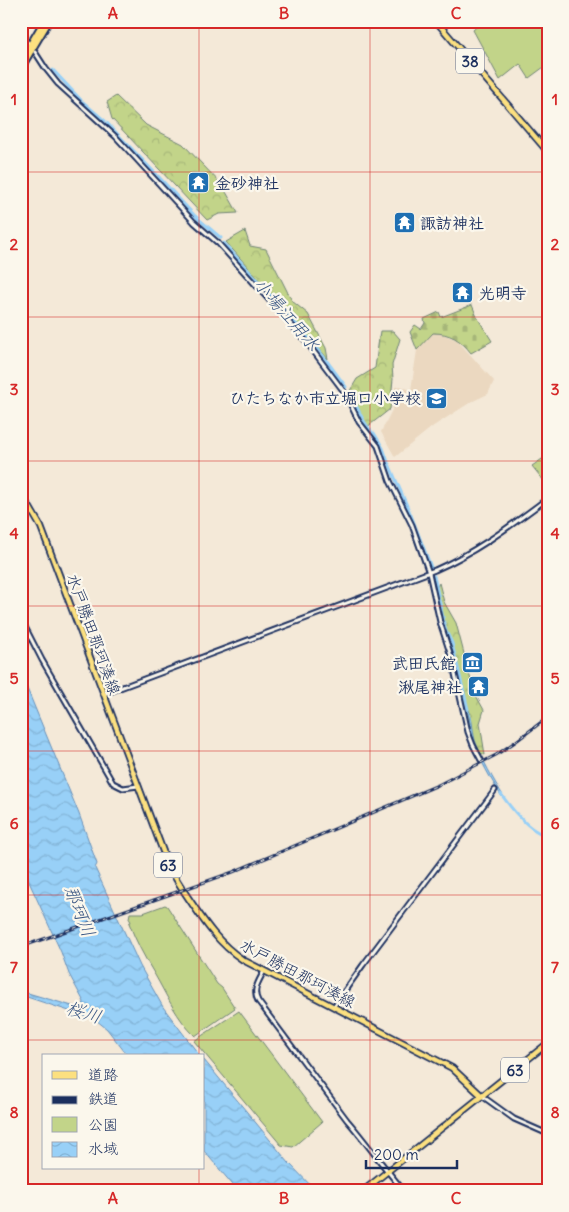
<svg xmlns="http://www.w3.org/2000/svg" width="569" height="1212" font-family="Delius,'Klee One',sans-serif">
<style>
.built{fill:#ebd8c0}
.forest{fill:url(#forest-crowns);stroke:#6e8274}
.cemetery{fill:url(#cemetery-stones);stroke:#6e8274}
.park{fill:#c2d489;stroke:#6e8274}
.water{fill:url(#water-waves);stroke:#6690ba}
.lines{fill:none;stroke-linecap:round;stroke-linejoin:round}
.canal{stroke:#98d0f7;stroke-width:3}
.minor-casing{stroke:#1b2f5e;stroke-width:7}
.major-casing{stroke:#1b2f5e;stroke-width:8}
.highway-casing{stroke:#1b2f5e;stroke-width:9}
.minor{stroke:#fbf7ec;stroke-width:3}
.major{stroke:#fce080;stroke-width:4.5}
.highway{stroke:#fce080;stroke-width:5}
.rail-casing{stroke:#1b2f5e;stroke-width:3}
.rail{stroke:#fbf7ec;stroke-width:1;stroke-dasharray:4;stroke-linecap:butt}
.grid{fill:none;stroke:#d62828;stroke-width:1;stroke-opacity:0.55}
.labels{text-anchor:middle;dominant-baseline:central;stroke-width:4.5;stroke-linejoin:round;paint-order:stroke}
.shield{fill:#fbf7ec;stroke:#5e6b89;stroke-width:1}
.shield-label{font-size:15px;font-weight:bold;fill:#1b2f5e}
.poi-label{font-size:16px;font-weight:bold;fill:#1b2f5e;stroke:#fbf7ec;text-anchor:start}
.street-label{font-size:16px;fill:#1b2f5e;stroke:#fbf7ec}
.water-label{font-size:18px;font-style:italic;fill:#3a5784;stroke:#fbf7ec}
.neatline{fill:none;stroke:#d62828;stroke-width:2}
.grid-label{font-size:16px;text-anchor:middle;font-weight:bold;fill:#d62828}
</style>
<defs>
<pattern id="forest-crowns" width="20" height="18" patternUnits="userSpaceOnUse" patternTransform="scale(1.25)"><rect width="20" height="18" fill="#c2d489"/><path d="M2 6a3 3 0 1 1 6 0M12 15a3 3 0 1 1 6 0" fill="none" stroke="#a6b679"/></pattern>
<pattern id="cemetery-stones" width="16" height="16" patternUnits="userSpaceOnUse" patternTransform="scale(1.25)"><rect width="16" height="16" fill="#c2d489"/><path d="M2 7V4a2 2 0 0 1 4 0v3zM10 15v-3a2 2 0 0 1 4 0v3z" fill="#a6b679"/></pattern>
<pattern id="water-waves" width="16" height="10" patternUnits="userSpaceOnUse" patternTransform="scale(1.25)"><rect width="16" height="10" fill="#98d0f7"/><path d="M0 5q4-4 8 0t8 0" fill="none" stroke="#82b3d6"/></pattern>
</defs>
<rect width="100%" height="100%" fill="#f4e9d8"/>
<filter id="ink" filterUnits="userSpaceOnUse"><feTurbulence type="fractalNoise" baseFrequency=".02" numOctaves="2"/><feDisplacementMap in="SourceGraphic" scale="10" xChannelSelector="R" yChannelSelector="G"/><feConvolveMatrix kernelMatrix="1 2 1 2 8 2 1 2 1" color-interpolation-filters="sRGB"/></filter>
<g filter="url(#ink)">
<path class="built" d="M433 333H440L457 340 494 381 488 394 471 402 432 427 395 457 381 432 393 408 395 387 400 386 411 390 417 350Z"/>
<g class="forest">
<path d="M116 96 146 125 183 144 222 185 238 213 219 214 207 220 112 119 107 102Z"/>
<path d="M245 231 250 246 266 249 292 301 308 314 326 348 328 359 226 242Z"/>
<path d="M380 331H393L400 339 392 365 393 379 390 409 366 428 348 394 357 379 375 368Z"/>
<path d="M439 583 444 602 456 623 474 692 484 710 480 723 485 755 478 752 472 739 452 651 442 620 435 591Z"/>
</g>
<path class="cemetery" d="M472 305 477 317 492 341 471 353C461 340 450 333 433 333L417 350 410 332 415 325 421 329 425 323 424 319 439 312 441 317Z"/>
<g class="park">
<path d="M483 21H548V64L529 78 520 64 500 80 473 30Z"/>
<path d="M548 455V478L544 481 532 466Z"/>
<path d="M165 905 167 906 217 984 222 988 235 1008 195 1036C177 1019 167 996 155 975 145 958 136 942 129 923L131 922 129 918 130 913H143Z"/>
<path d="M239 1011 322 1122 293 1147 281 1145 194 1041Z"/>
</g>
<g class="water">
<path d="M21 674 79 814 97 864 95 868 140 966 163 1007 200 1056H128L107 1029 96 1020 21 995V991L79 1008 83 1006 84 1002 69 974 61 952 30 884 21 852Z"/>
<path d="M465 706H467C473 717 472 728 475 740 481 758 494 781 504 797H502C492 781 479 759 473 741 470 729 471 718 465 706Z"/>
<path d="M204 1060 289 1163 316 1191H238L204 1151Z"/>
</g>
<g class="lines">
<g class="canal">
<path d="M53 70 81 100"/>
<path d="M83 102 105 121"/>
<path d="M107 123 156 174"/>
<path d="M158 176 195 216 221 238"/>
<path d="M224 243 315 345 346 387"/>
<path d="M350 393C358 407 361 420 372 432"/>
<path d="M374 433 383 448 388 462"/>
<path d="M389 464 411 515 431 567"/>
<path d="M434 576 446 631 452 643 468 709"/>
<path d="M501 794C511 808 531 834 548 835"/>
</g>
<defs>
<g id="minor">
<path d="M21 33 28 43"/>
<path d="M35 52 46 69 58 84 116 137 194 222 218 243 305 340 345 393 359 422 378 446 390 481 412 525 429 573 440 622 451 656 468 732 473 745 481 760"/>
<path d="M21 619 42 660 113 783 123 788 138 786"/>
<path d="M104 694 435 570C478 551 510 526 548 498"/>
<path d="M264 971C259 981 252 990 258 1001L347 1120C367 1143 384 1168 404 1191"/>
<path d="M334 1006 363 965 495 790"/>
<path d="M482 1096 514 1119 548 1134"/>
</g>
<g id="major">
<path d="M436 21 548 152"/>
<path d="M21 496 30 508 41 527 167 862C173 875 181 887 189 899 205 923 219 944 243 960L452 1068 482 1096"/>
<path d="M363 1191 548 1043"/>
</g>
<g id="highway">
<path d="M21 60 44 21"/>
<path d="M21 68 49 21"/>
</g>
</defs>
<use href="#minor" class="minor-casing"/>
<use href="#major" class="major-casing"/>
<use href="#highway" class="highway-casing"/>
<use href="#minor" class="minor"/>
<use href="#major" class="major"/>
<use href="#highway" class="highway"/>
<defs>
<path id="rail" d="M21 947 233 872 438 785 496 755 515 742 548 717"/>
</defs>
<use href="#rail" class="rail-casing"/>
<use href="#rail" class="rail"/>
</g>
</g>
<path class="grid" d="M199 21V1056M370 21V1191M21 172H548M21 317H548M21 461H548M21 606H548M21 751H548M21 895H548M21 1040H548M199 1168V1191"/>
<defs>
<symbol id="temple-square" viewBox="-11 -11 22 22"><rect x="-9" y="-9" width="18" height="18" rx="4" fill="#1f6fb2" stroke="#fbf7ec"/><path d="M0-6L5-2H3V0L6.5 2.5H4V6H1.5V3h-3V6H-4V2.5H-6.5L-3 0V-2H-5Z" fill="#fff"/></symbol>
<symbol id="school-square" viewBox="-11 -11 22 22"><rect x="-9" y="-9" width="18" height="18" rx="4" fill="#1f6fb2" stroke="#fbf7ec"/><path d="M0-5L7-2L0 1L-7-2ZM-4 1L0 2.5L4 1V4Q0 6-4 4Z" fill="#fff"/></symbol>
<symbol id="museum-square" viewBox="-11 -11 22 22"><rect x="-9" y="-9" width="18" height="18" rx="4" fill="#1f6fb2" stroke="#fbf7ec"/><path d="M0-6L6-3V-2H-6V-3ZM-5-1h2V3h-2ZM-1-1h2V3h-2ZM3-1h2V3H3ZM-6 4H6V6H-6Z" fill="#fff"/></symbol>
</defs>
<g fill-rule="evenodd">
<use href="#temple-square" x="186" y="170" width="25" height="25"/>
<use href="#temple-square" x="392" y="210" width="25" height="25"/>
<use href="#temple-square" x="450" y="280" width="25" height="25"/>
<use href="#school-square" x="424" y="386" width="25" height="25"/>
<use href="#museum-square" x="460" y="650" width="25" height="25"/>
<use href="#temple-square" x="466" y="674" width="25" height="25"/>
</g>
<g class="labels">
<g class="shield">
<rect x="456" y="48.5" width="28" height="25" rx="4"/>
<rect x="154" y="852.5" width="28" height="25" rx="4"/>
<rect x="501" y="1057.5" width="28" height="25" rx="4"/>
</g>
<g class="shield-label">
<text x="470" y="61">38</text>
<text x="168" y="865">63</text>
<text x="515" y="1070">63</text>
</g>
<g class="poi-label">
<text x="215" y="183">金砂神社</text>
<text x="420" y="223">諏訪神社</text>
<text x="479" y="293">光明寺</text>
<text x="421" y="398" text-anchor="end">ひたちなか市立堀口小学校</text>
<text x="456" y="663" text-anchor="end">武田氏館</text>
<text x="462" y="687" text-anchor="end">湫尾神社</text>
</g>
<g class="street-label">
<text transform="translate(94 634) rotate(70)">水戸勝田那珂湊線</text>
<text transform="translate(298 973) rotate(28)">水戸勝田那珂湊線</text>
</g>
<g class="water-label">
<text transform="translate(287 314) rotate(49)">小場江用水</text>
<text transform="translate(80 911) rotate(68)">那珂川</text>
<text transform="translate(84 1012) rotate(17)">桜川</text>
</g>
</g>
<rect width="569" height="1212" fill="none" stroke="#fbf7ec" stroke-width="55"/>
<rect x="42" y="1054" width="162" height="115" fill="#fbf7ec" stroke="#a1a7b3"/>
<rect x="52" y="1071" width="25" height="8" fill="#fce080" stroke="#a1a7b3"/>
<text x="88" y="1080" font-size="15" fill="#1b2f5e">道路</text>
<rect x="52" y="1096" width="25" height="8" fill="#1b2f5e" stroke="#a1a7b3"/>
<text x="88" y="1104" font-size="15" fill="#1b2f5e">鉄道</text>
<rect x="52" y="1117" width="25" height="15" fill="#c2d489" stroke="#a1a7b3"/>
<text x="88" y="1130" font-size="15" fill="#1b2f5e">公園</text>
<rect x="52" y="1142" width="25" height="15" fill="url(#water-waves)" stroke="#a1a7b3"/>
<text x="88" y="1154" font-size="15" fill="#1b2f5e">水域</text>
<path d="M366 1160v8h91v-8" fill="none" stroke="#1b2f5e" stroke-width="2.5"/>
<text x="374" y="1160" font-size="15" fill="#1b2f5e" stroke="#fbf7ec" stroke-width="4" paint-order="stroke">200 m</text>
<rect x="28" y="28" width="514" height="1156" class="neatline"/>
<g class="grid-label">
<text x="113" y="19">A</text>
<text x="284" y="19">B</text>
<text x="456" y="19">C</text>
<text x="14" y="105">1</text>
<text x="555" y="105">1</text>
<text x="14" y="250">2</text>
<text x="555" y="250">2</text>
<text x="14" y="395">3</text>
<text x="555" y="395">3</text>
<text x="14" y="539">4</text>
<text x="555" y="539">4</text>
<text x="14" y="684">5</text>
<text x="555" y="684">5</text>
<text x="14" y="829">6</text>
<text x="555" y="829">6</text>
<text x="14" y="973">7</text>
<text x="555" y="973">7</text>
<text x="14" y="1118">8</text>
<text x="555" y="1118">8</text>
<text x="113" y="1204">A</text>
<text x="284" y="1204">B</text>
<text x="456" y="1204">C</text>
</g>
</svg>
